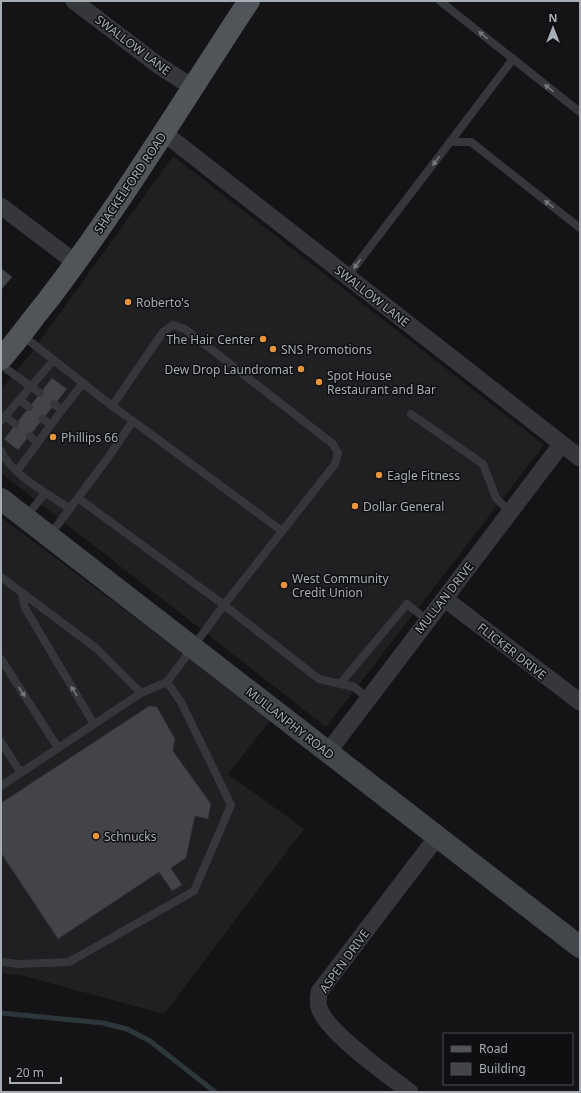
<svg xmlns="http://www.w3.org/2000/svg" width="581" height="1093" font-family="'Noto Sans',sans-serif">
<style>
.built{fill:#202023}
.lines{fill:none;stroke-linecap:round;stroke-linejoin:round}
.stream{stroke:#2d373b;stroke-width:5}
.building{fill:#434449;stroke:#2e2f32}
.lane{stroke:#35373a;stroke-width:8}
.street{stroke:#35373a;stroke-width:17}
.secondary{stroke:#43464a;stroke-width:22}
.primary{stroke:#515459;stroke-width:22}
.oneway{fill:#73787e}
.poi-dot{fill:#e8943a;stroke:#0f0f11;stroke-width:1.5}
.labels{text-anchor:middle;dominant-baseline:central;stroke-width:3;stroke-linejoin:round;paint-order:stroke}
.street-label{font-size:12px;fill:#a6adb5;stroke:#0f0f11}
.poi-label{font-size:12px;fill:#a6adb5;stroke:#0f0f11;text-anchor:start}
</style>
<rect width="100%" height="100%" fill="#141416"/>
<g class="built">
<path d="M173 156 544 445 326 727 1 473V390L29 356Z"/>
<path d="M1 517 271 720 228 774 304 829 164 1014 20 975 1 973Z"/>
</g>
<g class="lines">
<path class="stream" d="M1 1013 103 1023 127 1029 150 1041 215 1092"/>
</g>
<g class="building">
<path d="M1 268 12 277 1 290Z"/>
<path d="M52 378 67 389 18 450 4 439Z"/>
<path d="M149 706 157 707 175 739 173 751 211 804 208 819 195 816 186 858 171 868 182 885 172 891 159 872 58 939 1 853V803Z"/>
</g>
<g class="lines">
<g class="lane">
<path d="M440 1 580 112"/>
<path d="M450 142 513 59"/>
<path d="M347 277 450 142H471L580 228"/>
<path d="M1 365 40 393"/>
<path d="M20 400 29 407"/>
<path d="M54 404 62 410 83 383"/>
<path d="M411 414 483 464 496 498 510 512"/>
<path d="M5 416 15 424"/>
<path d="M43 419 51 425"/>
<path d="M1 421 54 360"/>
<path d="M133 421 282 531"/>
<path d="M30 436 37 443"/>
<path d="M1 451C11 474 48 494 69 508"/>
<path d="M17 471 62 410"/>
<path d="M78 498 224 605 319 679 354 687 368 698"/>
<path d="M26 517 45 493"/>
<path d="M50 535 107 459 133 421 112 406"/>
<path d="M1 577 96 648 141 693"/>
<path d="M22 593 25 608 94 724"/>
<path d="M1 659 58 748"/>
<path d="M340 684 407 604 427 620"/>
<path d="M1 742 21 773"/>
<path d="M1 786 141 693 167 682 224 605 335 464 338 453 333 444 185 329 173 325 163 332 112 406 22 335"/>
<path d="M1 962 19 964 69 962 194 891 231 805 181 702 167 682"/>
</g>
<g class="street">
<path d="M74 1 158 65 192 87"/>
<path d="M164 133 580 458"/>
<path d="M1 206 76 263"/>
<path d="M445 599 580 702"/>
<path d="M328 752 561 445"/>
<path d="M410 1092C390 1077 324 1030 319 1007 317 1003 319 996 319 992L437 837"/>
</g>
<path class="secondary" d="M1 499 580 947"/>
<path class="primary" d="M1 359C18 340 32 319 48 300 121 204 183 101 249 1"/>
</g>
<defs><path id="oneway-solid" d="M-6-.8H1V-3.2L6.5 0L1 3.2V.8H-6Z"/></defs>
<g class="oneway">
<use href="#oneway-solid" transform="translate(483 35) rotate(-141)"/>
<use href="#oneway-solid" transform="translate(549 88) rotate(-142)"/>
<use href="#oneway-solid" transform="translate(436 161) rotate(127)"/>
<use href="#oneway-solid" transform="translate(549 204) rotate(-142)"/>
<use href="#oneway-solid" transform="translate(357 264) rotate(127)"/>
<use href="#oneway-solid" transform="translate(74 691) rotate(-121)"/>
<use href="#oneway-solid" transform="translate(22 692) rotate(57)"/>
</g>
<g class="poi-dot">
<circle cx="128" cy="302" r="4"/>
<circle cx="263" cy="339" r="4"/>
<circle cx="273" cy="349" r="4"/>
<circle cx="301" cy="369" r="4"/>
<circle cx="319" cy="382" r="4"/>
<circle cx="53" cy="437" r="4"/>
<circle cx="379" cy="475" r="4"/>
<circle cx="355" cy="506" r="4"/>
<circle cx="284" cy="585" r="4"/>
<circle cx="96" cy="836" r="4"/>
</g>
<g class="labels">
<g class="street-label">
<text transform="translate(133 45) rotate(37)">SWALLOW LANE</text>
<text transform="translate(130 183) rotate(-56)">SHACKELFORD ROAD</text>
<text transform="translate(372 296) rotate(38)">SWALLOW LANE</text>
<text transform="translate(444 598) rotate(-52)">MULLAN DRIVE</text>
<text transform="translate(512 651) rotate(38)">FLICKER DRIVE</text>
<text transform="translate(290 723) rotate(38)">MULLANPHY ROAD</text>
<text transform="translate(344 961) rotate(-54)">ASPEN DRIVE</text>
</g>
<g class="poi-label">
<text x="136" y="302">Roberto's</text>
<text x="255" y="339" text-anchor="end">The Hair Center</text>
<text x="281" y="349">SNS Promotions</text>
<text x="293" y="369" text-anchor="end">Dew Drop Laundromat</text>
<text x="327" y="375">Spot House<tspan x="327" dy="14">Restaurant and Bar</tspan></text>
<text x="61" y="437">Phillips 66</text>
<text x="387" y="475">Eagle Fitness</text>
<text x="363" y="506">Dollar General</text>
<text x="292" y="578">West Community<tspan x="292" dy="14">Credit Union</tspan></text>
<text x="104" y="836">Schnucks</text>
</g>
</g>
<rect width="581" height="1093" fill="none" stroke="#a6adb5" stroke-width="4"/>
<rect x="443" y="1033" width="130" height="52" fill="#0f0f11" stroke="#4b4e53"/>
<rect x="451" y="1046" width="20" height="6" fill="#515459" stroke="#4b4e53"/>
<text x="479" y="1053" font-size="12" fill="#a6adb5">Road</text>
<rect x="451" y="1063" width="20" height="12" fill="#434449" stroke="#4b4e53"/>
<text x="479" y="1073" font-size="12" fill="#a6adb5">Building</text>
<g transform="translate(553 28)" stroke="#0f0f11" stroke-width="3" paint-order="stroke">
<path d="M0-3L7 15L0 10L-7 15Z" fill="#a6adb5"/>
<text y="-6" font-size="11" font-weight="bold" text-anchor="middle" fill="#a6adb5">N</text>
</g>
<path d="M10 1077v6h51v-6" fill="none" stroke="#a6adb5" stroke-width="2"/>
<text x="16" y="1077" font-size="12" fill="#a6adb5" stroke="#0f0f11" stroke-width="3" paint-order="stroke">20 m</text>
</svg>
